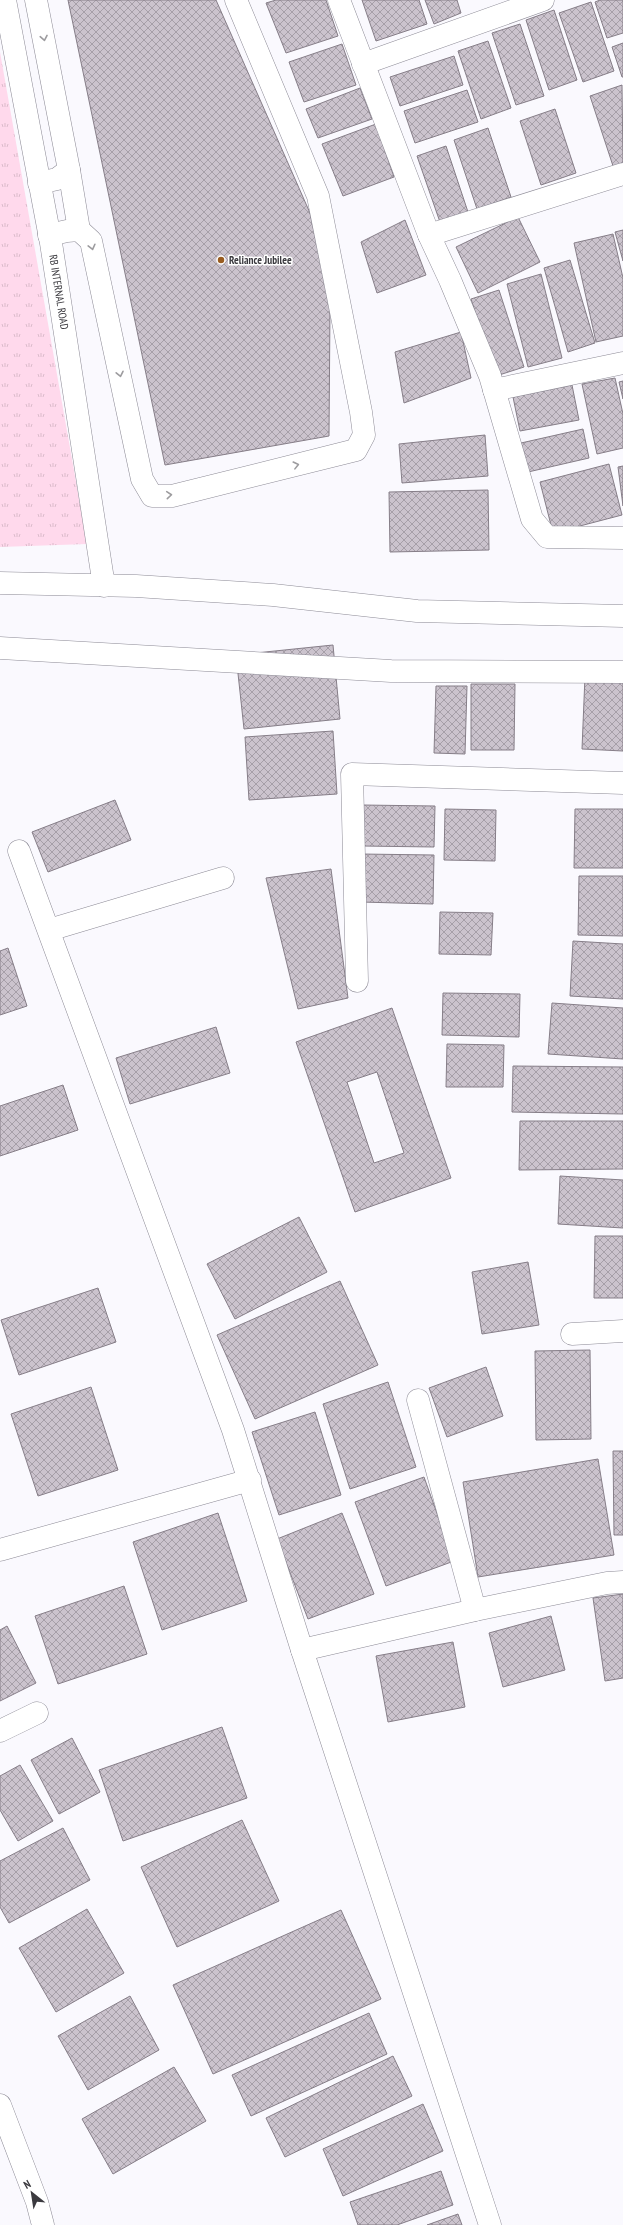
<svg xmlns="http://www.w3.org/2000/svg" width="623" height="2225" font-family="'PT Sans Narrow',sans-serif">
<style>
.grass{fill:url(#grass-tufts)}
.building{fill:url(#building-cross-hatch);stroke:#867e88;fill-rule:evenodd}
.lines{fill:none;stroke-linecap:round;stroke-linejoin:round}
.minor-casing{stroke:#8d8b96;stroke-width:23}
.minor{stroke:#fff;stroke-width:22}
.oneway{stroke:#9d9c9f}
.poi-dot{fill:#995c20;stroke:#fff;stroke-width:1.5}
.labels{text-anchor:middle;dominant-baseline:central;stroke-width:3;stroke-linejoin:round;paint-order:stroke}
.poi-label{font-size:11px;font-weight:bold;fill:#3b3a3f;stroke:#fff;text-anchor:start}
.street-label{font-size:11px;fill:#3b3a3f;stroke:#fff}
</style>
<defs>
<pattern id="grass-tufts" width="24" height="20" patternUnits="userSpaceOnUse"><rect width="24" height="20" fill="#ffd9ec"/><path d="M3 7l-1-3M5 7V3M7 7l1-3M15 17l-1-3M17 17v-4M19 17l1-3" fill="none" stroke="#dbbbcb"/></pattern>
<pattern id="building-cross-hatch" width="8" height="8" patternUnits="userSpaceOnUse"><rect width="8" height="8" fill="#cbc3cd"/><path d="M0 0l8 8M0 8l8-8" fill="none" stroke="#a69fa8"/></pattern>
</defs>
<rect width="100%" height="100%" fill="#faf9fe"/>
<path class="grass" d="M0 52 87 544 0 547Z"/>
<g class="building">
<path d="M68 0H216L310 213 330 306 329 436 165 465Z"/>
<path d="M276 0H326L338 36 286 53 266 3Z"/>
<path d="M362 0H419L427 24 376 41Z"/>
<path d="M425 0H457L461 13 434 24Z"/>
<path d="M600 0H623V33L607 38 595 2Z"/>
<path d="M591 2 614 71 583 82 559 13Z"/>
<path d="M554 10 577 80 549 90 526 20Z"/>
<path d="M520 24 544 96 516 105 492 33Z"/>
<path d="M488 41 511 108 481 119 458 51Z"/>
<path d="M623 43V77H622L612 47Z"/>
<path d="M342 44 356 85 304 102 289 62Z"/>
<path d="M454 56 463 85 400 106 390 77Z"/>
<path d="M622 85 623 166 614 169 590 96Z"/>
<path d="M360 88 372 119 318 138 306 109Z"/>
<path d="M467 90 478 122 415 143 404 111Z"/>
<path d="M555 109 576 173 541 185 520 121Z"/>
<path d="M376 124 394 177 343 196 322 144Z"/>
<path d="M488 128 511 197 477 209 454 140Z"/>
<path d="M446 146 469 215 441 225 417 156Z"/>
<path d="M518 217 540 262 478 293 456 247Z"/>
<path d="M405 220 426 275 377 293 361 242Z"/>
<path d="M623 230V261L615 232Z"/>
<path d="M613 234 623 278V336L596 342 574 243Z"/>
<path d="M570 260 595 343 568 352 544 268Z"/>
<path d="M541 274 562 358 528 367 507 284Z"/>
<path d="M499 290 524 367 496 376 471 299Z"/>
<path d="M461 332 471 378 404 403 395 352Z"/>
<path d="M615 378 623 414V448L597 454 582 384Z"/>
<path d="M623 381V399L619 382Z"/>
<path d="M572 385 579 420 520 431 513 397Z"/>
<path d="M583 429 589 458 528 472 521 443Z"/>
<path d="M485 435 488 476 402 483 399 444Z"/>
<path d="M609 464 622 515 553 533 540 482Z"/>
<path d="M623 466V506L618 467Z"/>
<path d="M488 490 489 550 390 552 389 492Z"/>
<path d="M333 645 340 719 244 729 236 655Z"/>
<path d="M585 676 623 677V751L582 749Z"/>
<path d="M471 684H515L514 750H471Z"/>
<path d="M436 686H467L465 754 434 753Z"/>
<path d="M333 731 337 794 249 800 245 737Z"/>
<path d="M115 800 131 840 48 872 32 832Z"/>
<path d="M362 805 435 806 434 847 362 846Z"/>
<path d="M445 809 496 810 495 861 444 860Z"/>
<path d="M575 809H623V868H574Z"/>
<path d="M361 854 434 855 433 904 361 902Z"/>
<path d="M331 869 348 998 298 1009 266 878Z"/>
<path d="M579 876H623V936L578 935Z"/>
<path d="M440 912 493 913 491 955 439 954Z"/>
<path d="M573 941 623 944V999L570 996Z"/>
<path d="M8 948 27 1006 0 1015V951Z"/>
<path d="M443 993 520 994 519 1037 442 1035Z"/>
<path d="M552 1003 623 1008V1059L548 1054Z"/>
<path d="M392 1008 451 1178 355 1212 296 1042ZM377 1072 404 1153 374 1163 347 1082Z"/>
<path d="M216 1027 230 1073 130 1104 116 1058Z"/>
<path d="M447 1044 504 1045 503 1087H446Z"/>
<path d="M513 1066 623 1067V1114L512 1112Z"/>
<path d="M63 1085 78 1130 0 1156V1106Z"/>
<path d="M520 1121H623V1169L519 1170Z"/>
<path d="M560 1176 623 1180V1228L558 1224Z"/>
<path d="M299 1217 327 1272 235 1319 207 1264Z"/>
<path d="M595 1236H623V1298H594Z"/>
<path d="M528 1262 539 1325 482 1334 472 1272Z"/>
<path d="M340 1281 378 1365 255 1419 217 1335Z"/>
<path d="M98 1288 116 1342 19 1375 1 1320Z"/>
<path d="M590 1350 591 1439 536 1440 535 1351Z"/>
<path d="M486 1367 503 1416 447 1437 429 1388Z"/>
<path d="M388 1382 416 1467 350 1489 323 1404Z"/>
<path d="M91 1387 118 1470 38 1496 11 1414Z"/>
<path d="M315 1412 341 1495 279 1515 252 1432Z"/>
<path d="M613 1451H623V1535H614Z"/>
<path d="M598 1459 614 1555 478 1577 463 1482Z"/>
<path d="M424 1477 454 1561 386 1586 355 1502Z"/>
<path d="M218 1513 247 1601 162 1630 133 1542Z"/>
<path d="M342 1513 374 1594 308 1619 277 1539Z"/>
<path d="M124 1586 147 1654 58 1684 35 1616Z"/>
<path d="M623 1594V1678L605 1681 593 1598Z"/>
<path d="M551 1616 565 1670 503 1687 489 1633Z"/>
<path d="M7 1626 36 1683 0 1701V1630Z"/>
<path d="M453 1642 465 1707 388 1722 376 1656Z"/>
<path d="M222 1727 247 1798 123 1841 99 1770Z"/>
<path d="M72 1738 100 1792 59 1814 31 1760Z"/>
<path d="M20 1765 53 1821 18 1841 0 1810V1776Z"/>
<path d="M242 1820 279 1901 177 1947 141 1867Z"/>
<path d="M63 1828 90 1880 9 1923 0 1907V1861Z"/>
<path d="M87 1909 124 1973 56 2012 19 1948Z"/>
<path d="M341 1910 381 1999 213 2074 173 1985Z"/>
<path d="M130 1996 159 2050 88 2090 58 2036Z"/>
<path d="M369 2013 387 2054 251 2116 232 2075Z"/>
<path d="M393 2056 412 2096 285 2157 266 2118Z"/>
<path d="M174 2067 206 2121 113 2174 82 2119Z"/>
<path d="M423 2104 443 2151 343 2196 323 2149Z"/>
<path d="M441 2171 453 2205 397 2225H358L350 2202Z"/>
<path d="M458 2214 462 2225H427Z"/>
</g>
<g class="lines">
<defs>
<g id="minor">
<path d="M5 0 51 243 104 586"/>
<path d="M36 0 69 170 57 179 39 183"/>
<path d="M339 0 429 235 450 280 490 376 532 519 547 537 623 538"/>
<path d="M363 64 543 0"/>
<path d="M69 170 79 230"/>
<path d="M49 235 67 231 79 230 91 241 142 479 152 496H172L356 450 364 435 361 412 318 196 236 0"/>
<path d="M429 235 623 174"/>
<path d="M494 390 623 363"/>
<path d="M0 583 136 586 273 595 417 611 623 616"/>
<path d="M0 648 391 671 623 672"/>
<path d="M19 851 233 1430 302 1650 490 2225"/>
<path d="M49 930 223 878"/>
<path d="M357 981 352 774 623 783"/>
<path d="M572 1334 623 1331"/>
<path d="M418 1400 475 1610"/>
<path d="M0 1550 250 1480"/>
<path d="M302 1650 475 1610 607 1583 623 1582"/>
<path d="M0 1731 37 1713"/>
<path d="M0 2105 37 2202 43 2225"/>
</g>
</defs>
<use href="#minor" class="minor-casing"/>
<use href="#minor" class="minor"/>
</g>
<defs><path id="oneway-chevron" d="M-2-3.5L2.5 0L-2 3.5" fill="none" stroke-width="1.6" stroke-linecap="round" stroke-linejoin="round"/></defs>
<g class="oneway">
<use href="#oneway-chevron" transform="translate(44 38) rotate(79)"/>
<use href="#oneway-chevron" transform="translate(92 247) rotate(76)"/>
<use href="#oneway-chevron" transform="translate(120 374) rotate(78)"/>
<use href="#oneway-chevron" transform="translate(296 465) rotate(-14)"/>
<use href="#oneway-chevron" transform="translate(169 495) rotate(-5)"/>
</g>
<circle class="poi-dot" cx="221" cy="260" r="4"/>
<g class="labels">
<g class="poi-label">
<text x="229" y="260">Reliance Jubilee</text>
</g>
<g class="street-label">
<text transform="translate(59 292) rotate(81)">RB INTERNAL ROAD</text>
</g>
</g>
<g transform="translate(32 2193) rotate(330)" stroke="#ffffff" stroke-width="3" paint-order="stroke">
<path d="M0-3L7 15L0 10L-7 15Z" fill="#3b3a3f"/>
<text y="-6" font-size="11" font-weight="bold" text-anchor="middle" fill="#3b3a3f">N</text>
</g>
</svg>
